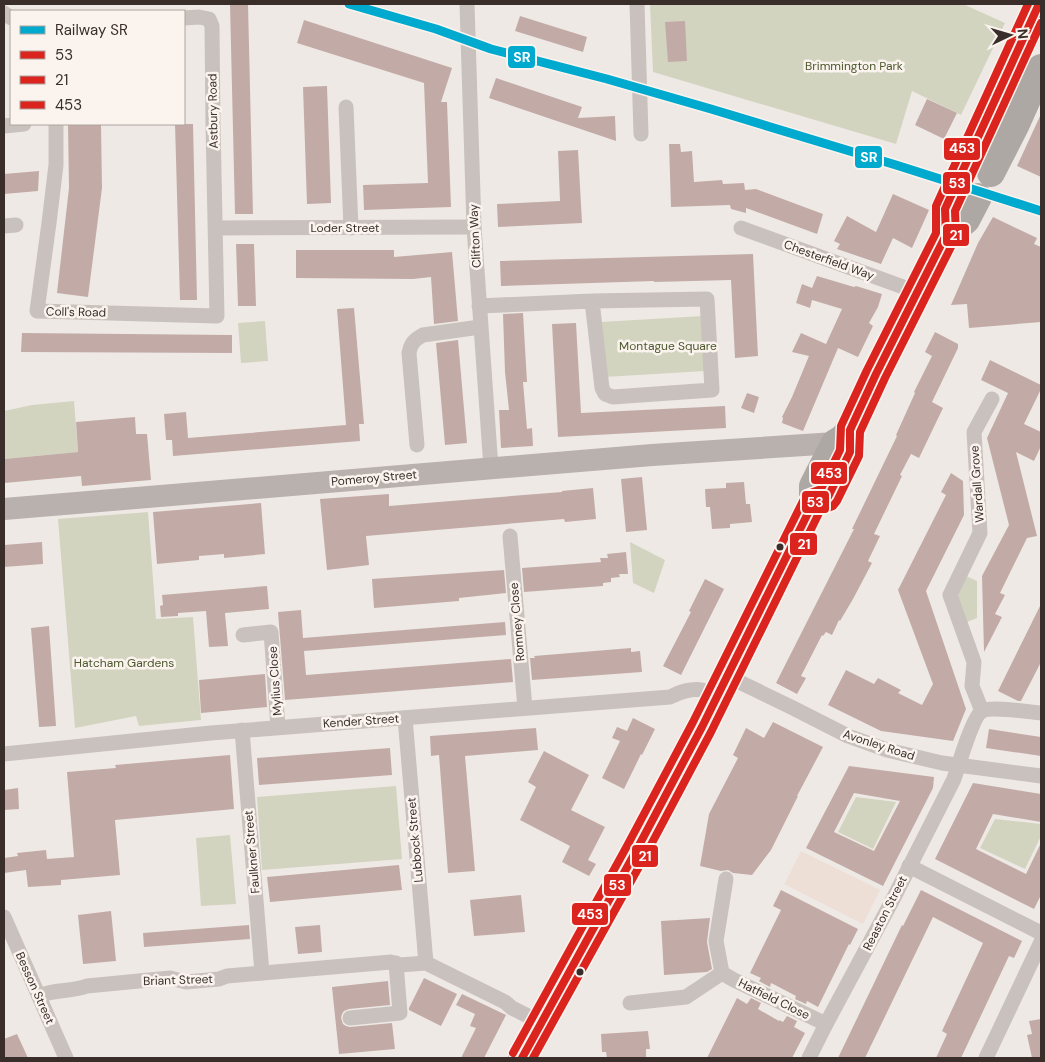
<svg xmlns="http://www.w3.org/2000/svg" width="1045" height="1062" font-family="'DM Sans',sans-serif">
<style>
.green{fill:#d3d4c0}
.plaza{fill:#eddfd5}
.building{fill:#c2aba7;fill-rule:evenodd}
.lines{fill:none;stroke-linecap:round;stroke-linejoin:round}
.street{stroke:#c9c1bd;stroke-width:15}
.secondary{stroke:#b9b1ae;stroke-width:22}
.highway{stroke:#aea8a4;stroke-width:28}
.bus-1-casing{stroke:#faf3ee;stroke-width:11}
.bus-2-casing{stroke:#faf3ee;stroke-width:11}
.bus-3-casing{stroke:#faf3ee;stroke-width:11}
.bus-1{stroke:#dc241f;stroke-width:8}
.bus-2{stroke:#dc241f;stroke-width:8}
.bus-3{stroke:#dc241f;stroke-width:8}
.rail-1-casing{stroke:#faf3ee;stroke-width:12}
.rail-1{stroke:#00a9ce;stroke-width:9}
.bus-dot{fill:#3a2e2b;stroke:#faf3ee;stroke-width:2}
.labels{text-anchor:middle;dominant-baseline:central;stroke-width:5;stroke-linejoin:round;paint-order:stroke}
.park-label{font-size:12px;fill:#4e582f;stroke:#faf3ee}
.street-label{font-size:12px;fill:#3a2e2b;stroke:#faf3ee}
.line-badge{stroke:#faf3ee;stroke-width:2}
.badge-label{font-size:14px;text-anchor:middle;font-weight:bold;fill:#fff}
</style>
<rect width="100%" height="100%" fill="#efe9e5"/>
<g class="green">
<path d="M650 4H963L1005 23 961 115 912 91 896 144 653 72Z"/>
<path d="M703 316 706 371 604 377 601 322Z"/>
<path d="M265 321 268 361 241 363 238 323Z"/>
<path d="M74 401 78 452 4 459V411L32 405Z"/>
<path d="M148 512 156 619 193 617 201 720 139 726 136 716 75 728 58 519Z"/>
<path d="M630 542 665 560 654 593 633 583Z"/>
<path d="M966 576 977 581V618L967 622 958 597 959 592Z"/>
<path d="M396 786 402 859 262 870 257 797Z"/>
<path d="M856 797 896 802 873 849 838 832Z"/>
<path d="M995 819 1041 824V836L1025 869 980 848Z"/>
<path d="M230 835 236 904 201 906 196 838Z"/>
</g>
<path class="plaza" d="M801 851 880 890 863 924 784 884 786 881Z"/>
<g class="building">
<path d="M230 4H248L253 214H235Z"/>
<path d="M520 16 587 37 583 52 515 31Z"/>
<path d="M304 20 452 68 441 102H447L451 207 364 210 363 185 428 183 424 83 297 43Z"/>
<path d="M685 21 687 61 668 62 665 22Z"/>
<path d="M496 78 582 107 578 118 615 116 616 141 489 98Z"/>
<path d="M327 86 331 203 307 204 303 87Z"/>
<path d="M927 99 957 113 944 139 915 125Z"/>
<path d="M1041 114V177L1017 166Z"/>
<path d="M68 124H101L102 188 88 297 57 293 69 188Z"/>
<path d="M175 124H193L197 300H180Z"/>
<path d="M669 144H680L681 152 692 151 694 182 722 180 723 184 744 183 745 190 756 189 823 214 817 234 746 208V213L731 209 730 205 671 207Z"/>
<path d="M578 150 582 223 498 227 497 204 560 201 558 151Z"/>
<path d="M39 171 38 191 4 194V174Z"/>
<path d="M893 194 929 210 912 248 893 238 881 264 837 249 840 244 834 241 847 216 876 232Z"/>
<path d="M993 217 1037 238 1034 244 1041 247V322L969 328 967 304 951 305 978 243Z"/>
<path d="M236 244H254L256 306H238Z"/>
<path d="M296 250H394V257L452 252 458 321 434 324 431 277 413 279 296 278Z"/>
<path d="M753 254 758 356 735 358 731 280 654 282V281L501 286 500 261Z"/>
<path d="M817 276 854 287 856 286 882 294 878 307 869 323 873 326 858 357 838 348 803 431 782 423 783 418 782 417 792 397 809 356 792 352 801 333 826 344 842 309 812 300 810 308 796 303 802 284 812 288Z"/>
<path d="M354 308 364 424H359L360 441 173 456 172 440H166L164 414 186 412 188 438 346 425 337 309Z"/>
<path d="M523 313 527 382H523L527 429 532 428 533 446 501 448 499 410H509L505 372 503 314Z"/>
<path d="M576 323 581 413 725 406 726 428 558 437 552 324Z"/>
<path d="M935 332 958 344V348L932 402 943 408 919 458 911 454 900 475 902 476 874 534 880 536 868 561 872 563 853 599 840 621 839 620 832 635 826 632 823 636 822 635 801 676 806 678 797 694 776 683 854 529H852L897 436 896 435 915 393 914 392 932 356 925 352Z"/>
<path d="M22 333 232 335V353L21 352Z"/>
<path d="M458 340 467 443 445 445 436 343Z"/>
<path d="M990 360 1041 385V389L1024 424 1041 432V446L1034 461 1016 452 1037 536 1027 538 1000 593 1005 595 995 614 1002 617 984 652 982 576 1009 525 987 438 1008 393 981 380Z"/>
<path d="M747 393 759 397 754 413 741 408Z"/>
<path d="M135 417 136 434H147L151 480 82 486 81 476 4 483V459L78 452 76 422Z"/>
<path d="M951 473 963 481 964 515 926 591 966 709 953 741 881 731 828 705 846 670 874 684 878 678 901 690 898 693 922 705 933 684 898 590 946 495 941 492Z"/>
<path d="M642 477 647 530 626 532 621 479Z"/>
<path d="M744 482 746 504H750L752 522 730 524V528L712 529 710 507H706L705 489 726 488V483Z"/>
<path d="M593 488 596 519 565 522 564 519 366 536 369 565 327 570 320 499 389 494V506L562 492V491Z"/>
<path d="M261 503 265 554 224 558V554L199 556V560L157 564 153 512Z"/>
<path d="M42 542 43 564 4 567V545Z"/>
<path d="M626 552 628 574H619L620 577 611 578V582L603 583V586L524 592 522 568 601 562 600 558H608L607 554Z"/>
<path d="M504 570 506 593 459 598V601L374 608 372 579Z"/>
<path d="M705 579 724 589 681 675 663 666 691 612 689 611Z"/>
<path d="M267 586 269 609 225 613 228 646 209 647 206 611 178 613V616L161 617 160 606 163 605 162 595Z"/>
<path d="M1041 604V662L1021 701H1018L998 691Z"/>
<path d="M301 610 303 638 505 622 506 635 304 651 306 675 511 659 513 682 285 700 278 612Z"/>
<path d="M49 626 56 726 39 727 31 628Z"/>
<path d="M631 648V652L640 651 642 672 532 680 530 658H535L534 656Z"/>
<path d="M265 674 267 707 201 713 199 680Z"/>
<path d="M633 718 655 729 642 755 641 754 624 789 602 778 620 741 612 738 617 727 627 731Z"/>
<path d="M773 722 823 747 797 796H798L771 850 752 875 733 873 728 870 721 871 700 866 709 814 738 758 733 755 746 728 764 738Z"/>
<path d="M536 728 538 750 465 756 475 871 448 873 439 755 431 756 430 736Z"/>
<path d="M989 729 1041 737V756L986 748Z"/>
<path d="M390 748 392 775 259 785 257 758Z"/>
<path d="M544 751 589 775 571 810 605 827 588 860 596 864 589 876 562 862 570 846 520 820 536 787 528 782Z"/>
<path d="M230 755 234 809 115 820 120 875 61 880V885L28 887 26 870 4 873V858L18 856 17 853 46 850 47 859 74 857 67 772 116 768 115 765Z"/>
<path d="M849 766 934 777 933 788 883 886 806 848ZM854 793 900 801 874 851 834 832Z"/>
<path d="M973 783 1041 794V822L993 814 976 849 1026 874 1041 843V895L1034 909 935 859Z"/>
<path d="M18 788 19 809 4 810V790Z"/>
<path d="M399 865 402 890 270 902 267 877Z"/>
<path d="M781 890 858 929 850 945 849 944 818 1007 807 1001 806 1004 795 999 796 996 775 985 771 983 770 987 759 981 761 978 750 973 781 910 773 906Z"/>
<path d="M921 890 1022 941 1014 958 1009 956 961 1058H936L947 1034 942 1031 983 943 933 917 865 1058H838L902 925 903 926Z"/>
<path d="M521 895 525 932 474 936 470 900Z"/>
<path d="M111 911 116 961 83 964 78 915Z"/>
<path d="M710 918 707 942 712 969 707 972 664 975 661 921Z"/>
<path d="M249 925 250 939 144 947 143 933Z"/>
<path d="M320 925 322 952 298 954 295 927Z"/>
<path d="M424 978 457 994 441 1026 409 1010V1008Z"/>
<path d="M388 981 390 1005 349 1009 344 1011 342 1014 341 1018 343 1024 346 1026 350 1027 392 1023 395 1049 339 1054 332 987Z"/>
<path d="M462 994 506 1015 484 1058H461L476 1028 470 1026 475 1014 456 1005Z"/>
<path d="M737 998 747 1004 751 998 761 1003 758 1009 779 1021V1020L783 1022 787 1016 797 1021 794 1027 805 1033 792 1058H707Z"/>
<path d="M1041 1019V1058H1032L1027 1035 1032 1034 1029 1021Z"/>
<path d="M648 1031 650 1049H646V1058H607L606 1052H602L601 1034Z"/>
<path d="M17 1034 28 1058H4V1039Z"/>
</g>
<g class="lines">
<g class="street">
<path d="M467 4 474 227 491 468"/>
<path d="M637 4 641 134"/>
<path d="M4 13 11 18"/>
<path d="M346 107 351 228"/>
<path d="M56 124V165L49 223 37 311 217 316 213 125 212 26 209 19 199 17 184 18"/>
<path d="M4 126 24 124"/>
<path d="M4 226 16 225"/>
<path d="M216 228 474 227"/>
<path d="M741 228 917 292"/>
<path d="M479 306 592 301 707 299 712 390 613 397 605 394 602 388 592 301"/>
<path d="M417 445 409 353C411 343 414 340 423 335L480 327"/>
<path d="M510 536 525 708"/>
<path d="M243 635 271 632 278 727"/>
<path d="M727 676 793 708 848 736 887 750 942 763 1041 776"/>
<path d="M982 711 972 686 974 662 950 595 980 533 974 432 992 399"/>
<path d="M405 718 426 963"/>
<path d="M242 730 262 973"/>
<path d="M4 754 211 733 670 697C679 692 692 688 702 690 707 691 712 695 717 697"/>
<path d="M909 866 1041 933"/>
<path d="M4 917 66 1058"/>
<path d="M722 973 716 941 726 879"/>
<path d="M39 996C54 989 71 992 87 986L170 978 186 982 219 979 227 976 391 962 400 965 426 963 505 1002 512 1008 542 1023"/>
<path d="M630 1003 686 997 722 973 734 980 826 1024"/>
<path d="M350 1018 400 1013 396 963"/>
<path d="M809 1058 826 1024 891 903 954 779C958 767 973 716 982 711 991 706 1029 712 1041 713"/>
<path d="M986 1058 1041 942"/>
</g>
<path class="secondary" d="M4 509 652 455 835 443"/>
<g class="highway">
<path d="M966 164 1039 4"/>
<path d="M991 173 1015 126 1041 68"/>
<path d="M946 235 945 209 954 190"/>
<path d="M522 1058 636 851 702 727 813 503V486L818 476 835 443 843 438 850 430 876 374 946 235 966 220 978 197"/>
</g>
<defs>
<path id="bus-1" d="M522 1058 636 851 702 727 813 503 828 497 850 452V430L876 374 946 235 945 209 1039 4"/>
<path id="bus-2" d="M533 1058 645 856 711 732 820 511 833 506 837 501 859 456 860 432 885 378 955 239 956 235 955 211 1041 23"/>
<path id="bus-3" d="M513 1053 627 846 693 722 804 499 808 494 821 489 840 450 841 426 867 370 936 233V206L1028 4"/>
</defs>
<use href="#bus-1" class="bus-1-casing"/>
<use href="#bus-2" class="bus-2-casing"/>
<use href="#bus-3" class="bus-3-casing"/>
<use href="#bus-1" class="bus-1"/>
<use href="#bus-2" class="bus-2"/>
<use href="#bus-3" class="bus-3"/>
<defs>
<path id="rail-1" d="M349 4 436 29 491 49 607 79 711 109 896 165 1041 211"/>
</defs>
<use href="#rail-1" class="rail-1-casing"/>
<use href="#rail-1" class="rail-1"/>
</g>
<g class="bus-dot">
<circle cx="780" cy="547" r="4.5"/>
<circle cx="580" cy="972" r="4.5"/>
</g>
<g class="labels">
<g class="park-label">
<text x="854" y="66">Brimmington Park</text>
<text x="668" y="346">Montague Square</text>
<text x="124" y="663">Hatcham Gardens</text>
</g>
<g class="street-label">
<text transform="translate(213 111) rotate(-91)">Astbury Road</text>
<text x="345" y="228">Loder Street</text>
<text transform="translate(475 236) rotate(-93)">Clifton Way</text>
<text transform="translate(829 260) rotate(20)">Chesterfield Way</text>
<text transform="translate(76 312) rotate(1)">Coll's Road</text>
<text transform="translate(374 478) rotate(-5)">Pomeroy Street</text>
<text transform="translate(977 484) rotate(-94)">Wardall Grove</text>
<text transform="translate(517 622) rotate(-95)">Romney Close</text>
<text transform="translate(275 681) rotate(-94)">Mylius Close</text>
<text transform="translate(361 721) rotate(-4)">Kender Street</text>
<text transform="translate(879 745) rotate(18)">Avonley Road</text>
<text transform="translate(415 840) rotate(-95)">Lubbock Street</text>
<text transform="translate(252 852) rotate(-95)">Faulkner Street</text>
<text transform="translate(885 913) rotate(-63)">Reaston Street</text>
<text transform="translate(178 980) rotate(-2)">Briant Street</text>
<text transform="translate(35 988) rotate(66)">Besson Street</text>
<text transform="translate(774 999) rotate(26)">Hatfield Close</text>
</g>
</g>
<g class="line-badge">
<rect x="507" y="45" width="29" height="24" rx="5" fill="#00a9ce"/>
<rect x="943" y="137" width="38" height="24" rx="5" fill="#dc241f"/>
<rect x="854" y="145" width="29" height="24" rx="5" fill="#00a9ce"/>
<rect x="942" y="171" width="29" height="24" rx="5" fill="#dc241f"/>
<rect x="942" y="223" width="28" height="24" rx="5" fill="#dc241f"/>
<rect x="810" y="461" width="38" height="24" rx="5" fill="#dc241f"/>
<rect x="801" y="490" width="29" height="24" rx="5" fill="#dc241f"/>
<rect x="789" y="532" width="29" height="24" rx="5" fill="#dc241f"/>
<rect x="631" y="844" width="28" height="24" rx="5" fill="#dc241f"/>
<rect x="603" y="873" width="29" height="24" rx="5" fill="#dc241f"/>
<rect x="571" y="902" width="38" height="24" rx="5" fill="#dc241f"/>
</g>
<g class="badge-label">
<text x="522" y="62">SR</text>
<text x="962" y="153">453</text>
<text x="869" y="162">SR</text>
<text x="957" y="188">53</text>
<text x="956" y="240">21</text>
<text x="829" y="478">453</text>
<text x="815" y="507">53</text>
<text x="804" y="549">21</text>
<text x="645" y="861">21</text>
<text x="617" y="890">53</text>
<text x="590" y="919">453</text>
</g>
<rect width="1045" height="1062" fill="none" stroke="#3a2e2b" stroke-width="10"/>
<rect x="10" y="10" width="175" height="115" fill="#faf3ee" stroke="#ada4a0"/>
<rect x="20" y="26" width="25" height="8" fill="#00a9ce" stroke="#ada4a0"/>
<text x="55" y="35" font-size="15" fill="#3a2e2b">Railway SR</text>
<rect x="20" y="51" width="25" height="8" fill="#dc241f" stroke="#ada4a0"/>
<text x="55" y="60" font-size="15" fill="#3a2e2b">53</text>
<rect x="20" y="76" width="25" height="8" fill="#dc241f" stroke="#ada4a0"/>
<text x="55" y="85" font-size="15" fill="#3a2e2b">21</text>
<rect x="20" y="101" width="25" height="8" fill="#dc241f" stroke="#ada4a0"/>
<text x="55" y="110" font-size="15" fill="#3a2e2b">453</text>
<g transform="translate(1010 35) rotate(85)" stroke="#faf3ee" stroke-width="4" paint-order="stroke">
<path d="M0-4L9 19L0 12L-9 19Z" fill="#3a2e2b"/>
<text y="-8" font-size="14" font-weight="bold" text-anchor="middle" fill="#3a2e2b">N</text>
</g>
</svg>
